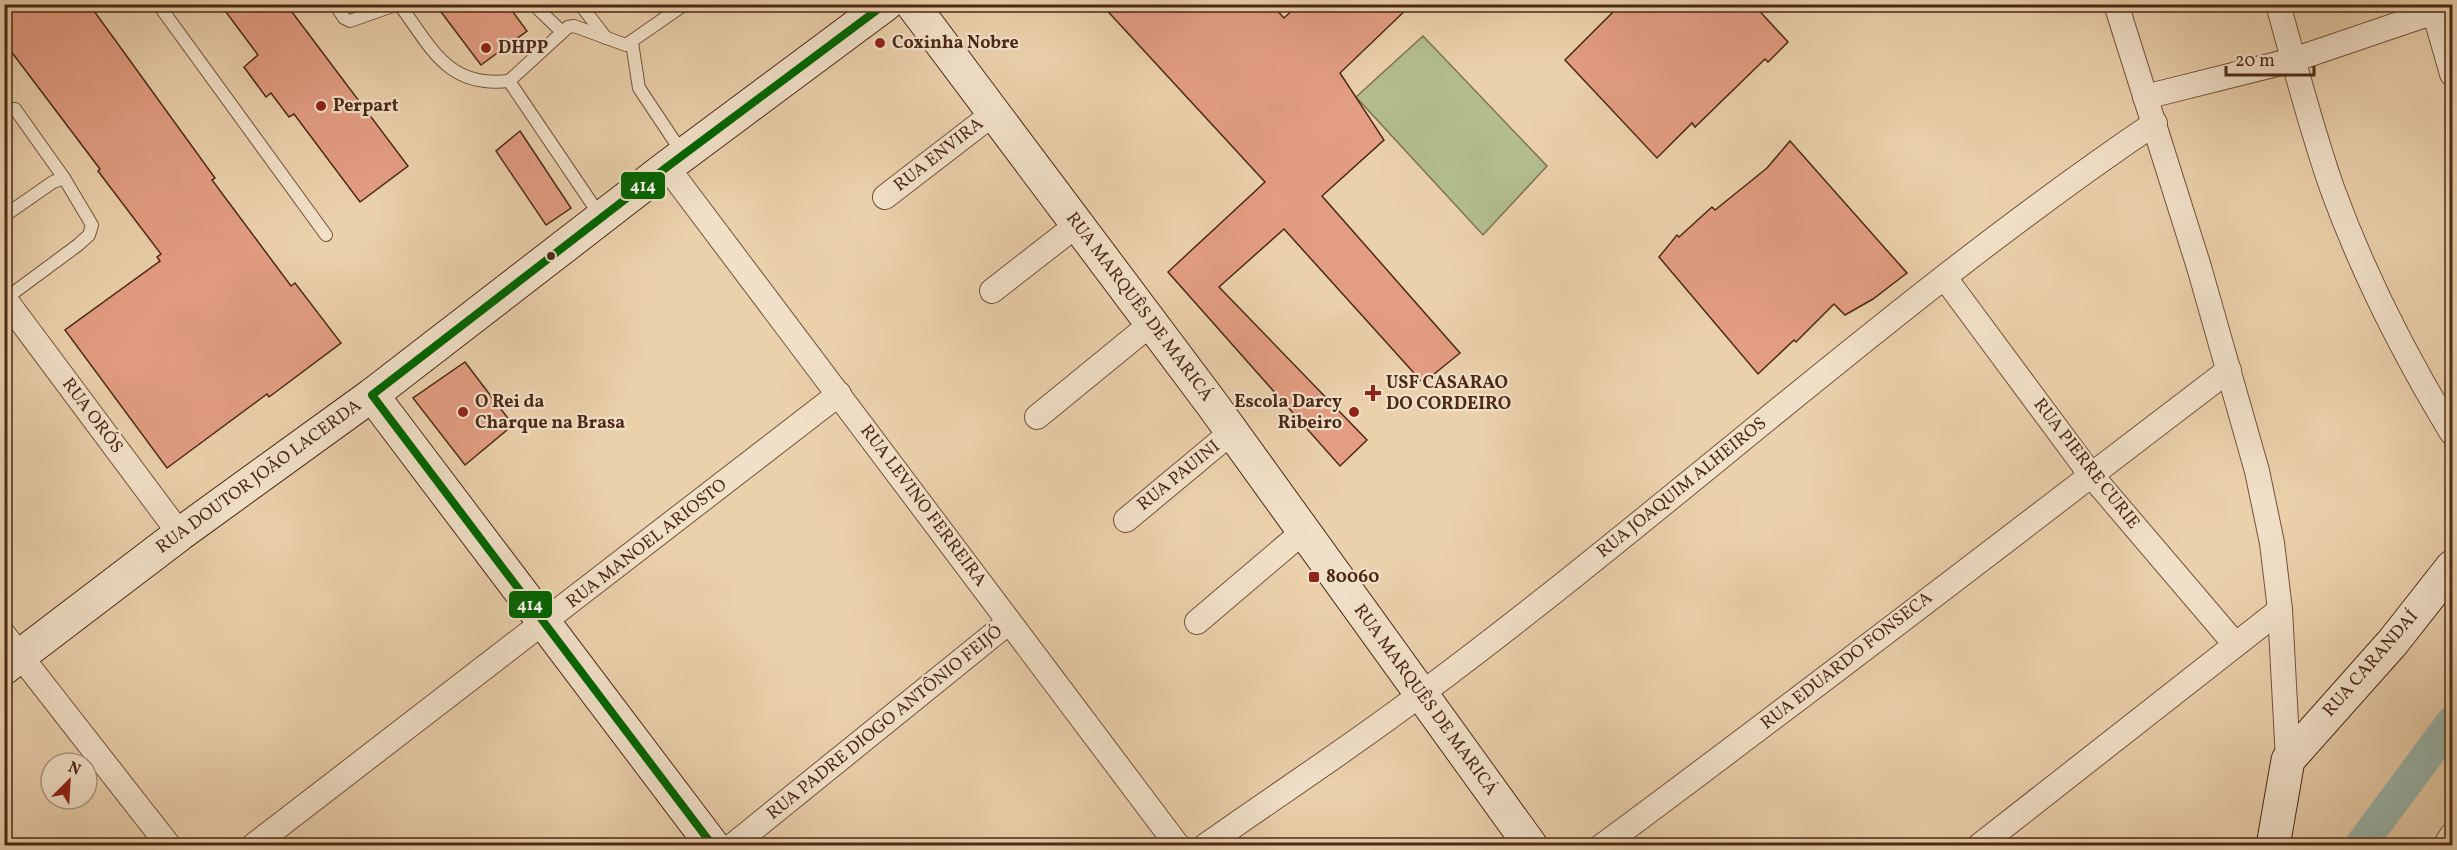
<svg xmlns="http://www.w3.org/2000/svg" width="2457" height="850" font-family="Vollkorn,serif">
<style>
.green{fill:#b2bc8d;stroke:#7e7252;stroke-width:1.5}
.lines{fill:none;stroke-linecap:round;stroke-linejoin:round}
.canal{stroke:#98b6ac;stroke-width:32}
.building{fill:#e39d82;stroke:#4b2916;stroke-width:1.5}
.lane-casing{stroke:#73533b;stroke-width:14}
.street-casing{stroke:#73533b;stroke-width:26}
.secondary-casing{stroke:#4b2916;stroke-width:35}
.lane{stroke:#f1e0c8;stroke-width:12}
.street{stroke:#f1e0c8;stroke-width:24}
.secondary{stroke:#f1e0c8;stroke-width:33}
.bus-1-casing{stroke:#f1e0c8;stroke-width:12}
.bus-1{stroke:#006400;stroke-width:8}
.poi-dot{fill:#8f2418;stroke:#f1e0c8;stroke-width:2}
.bus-dot{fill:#4b2916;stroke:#f1e0c8;stroke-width:2}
.labels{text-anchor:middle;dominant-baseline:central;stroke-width:4.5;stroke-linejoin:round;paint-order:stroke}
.poi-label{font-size:18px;font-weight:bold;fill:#4b2916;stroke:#f1e0c8;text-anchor:start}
.street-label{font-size:18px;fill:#4b2916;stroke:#f1e0c8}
.line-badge{stroke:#f1e0c8;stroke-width:2}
.badge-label{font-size:16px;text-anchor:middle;font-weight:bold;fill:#fff}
</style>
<rect width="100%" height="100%" fill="#ead0ab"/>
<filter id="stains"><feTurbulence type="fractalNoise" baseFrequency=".00333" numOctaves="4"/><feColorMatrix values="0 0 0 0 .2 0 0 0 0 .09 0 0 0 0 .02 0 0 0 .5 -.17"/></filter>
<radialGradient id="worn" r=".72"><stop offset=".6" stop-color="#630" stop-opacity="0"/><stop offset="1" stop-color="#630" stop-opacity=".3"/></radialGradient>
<path class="green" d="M1423 36 1547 166 1483 235 1356 97Z"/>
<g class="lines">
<path class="canal" d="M2360 846 2452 722"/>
</g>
<g class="building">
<path d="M4 4H89L215 178 212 180 291 286 295 283 341 343 269 397 267 394 167 468 65 330 160 261 157 257 161 254 98 171 100 169 4 42Z"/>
<path d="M220 4H286L408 166 360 202 294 114 289 117 271 93 266 97 244 67 258 55Z"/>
<path d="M435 4H507L527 31 481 65Z"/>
<path d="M1101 4H1271L1284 18 1299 4H1412L1340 73 1384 140 1322 196 1460 353 1423 383 1284 229 1219 287 1367 440 1340 466 1168 272 1265 182Z"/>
<path d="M1621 4H1753L1788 42 1768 62 1765 59 1695 127 1692 123 1657 158 1565 60Z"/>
<path d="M520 131 571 208 546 225 496 151Z"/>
<path d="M1790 141 1907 273 1873 299 1845 315 1834 304 1796 342 1794 340 1758 374 1659 257 1677 235 1679 237 1712 207 1715 210 1767 168Z"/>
<path d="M465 362 513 425 465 465 413 398Z"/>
</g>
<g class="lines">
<defs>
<g id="lane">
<path d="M158 4 326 235"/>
<path d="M335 4 344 18 350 21 398 4"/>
<path d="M399 4C432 48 447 88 509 81"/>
<path d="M533 4 561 31"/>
<path d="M580 4 606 38"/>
<path d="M632 43 639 88 683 154"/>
<path d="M15 109 64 178"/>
<path d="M4 216 53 182 64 178 92 225 89 235 78 245 5 299"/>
<path d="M601 217 509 81 568 27 574 26 626 45 685 4"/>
</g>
<g id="street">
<path d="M2116 4 2199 267 2257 471 2272 543 2280 610 2288 760"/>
<path d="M2278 4C2295 66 2311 128 2332 188 2363 273 2405 356 2452 433"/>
<path d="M2432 4 2452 74"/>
<path d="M2145 97 2293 60 2452 6"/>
<path d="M667 167 1178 846"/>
<path d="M885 197 994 113"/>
<path d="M1945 278 2091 475 2235 644"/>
<path d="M992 291 1078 224"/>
<path d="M4 298 180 534"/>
<path d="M1037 417 1152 323"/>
<path d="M1126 520 1233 431"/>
<path d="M1197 622 1304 531"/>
<path d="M4 635 169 846"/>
<path d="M253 846 839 394"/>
<path d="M732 846 1009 622"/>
<path d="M1205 846C1277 795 1351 747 1421 694 1670 509 1898 297 2155 123"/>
<path d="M1602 846C1813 690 2020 529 2229 370"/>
<path d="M1979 846 2280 610"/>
<path d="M2445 846 2452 835"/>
</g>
<g id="secondary">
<path d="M912 4 1212 404 1531 846"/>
<path d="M372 395 713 846"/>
<path d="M4 668 180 534 372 395 667 167 886 4"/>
<path d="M2273 846 2288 760 2393 642 2452 567"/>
</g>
</defs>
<use href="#lane" class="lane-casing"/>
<use href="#street" class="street-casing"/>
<use href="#secondary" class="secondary-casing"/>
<use href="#lane" class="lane"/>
<use href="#street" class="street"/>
<use href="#secondary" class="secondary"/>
<defs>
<path id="bus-1" d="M713 846 372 395 667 167 885 4"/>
</defs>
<use href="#bus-1" class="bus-1-casing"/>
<use href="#bus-1" class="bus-1"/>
</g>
<g class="poi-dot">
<circle cx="880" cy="43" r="6"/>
<circle cx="486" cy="48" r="6"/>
<circle cx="321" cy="106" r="6"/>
<path d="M1370 384h6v6h6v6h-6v6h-6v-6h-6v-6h6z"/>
<circle cx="463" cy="412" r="6"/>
<circle cx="1354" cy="412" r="6"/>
<rect x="1308" y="571" width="12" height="12" rx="3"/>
</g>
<circle class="bus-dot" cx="551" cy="256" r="5"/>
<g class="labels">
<g class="poi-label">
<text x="892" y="43">Coxinha Nobre</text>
<text x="498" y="48">DHPP</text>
<text x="333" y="106">Perpart</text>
<text x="1386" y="383">USF CASARAO<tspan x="1386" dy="21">DO CORDEIRO</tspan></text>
<text x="475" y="402">O Rei da<tspan x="475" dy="21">Charque na Brasa</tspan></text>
<text x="1342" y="402" text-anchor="end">Escola Darcy<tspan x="1342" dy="21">Ribeiro</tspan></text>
<text x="1326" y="577">80060</text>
</g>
<g class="street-label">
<text transform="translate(939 155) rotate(-38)">RUA ENVIRA</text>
<text transform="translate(1139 307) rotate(53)">RUA MARQUÊS DE MARICÁ</text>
<text transform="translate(92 416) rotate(53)">RUA ORÓS</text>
<text transform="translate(2086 464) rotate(52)">RUA PIERRE CURIE</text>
<text transform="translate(1179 476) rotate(-39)">RUA PAUINI</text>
<text transform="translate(259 477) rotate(-36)">RUA DOUTOR JOÃO LACERDA</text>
<text transform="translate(1682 488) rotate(-39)">RUA JOAQUIM ALHEIROS</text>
<text transform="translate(923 506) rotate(53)">RUA LEVINO FERREIRA</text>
<text transform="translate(647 544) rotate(-38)">RUA MANOEL ARIOSTO</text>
<text transform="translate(1847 661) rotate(-38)">RUA EDUARDO FONSECA</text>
<text transform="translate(2371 664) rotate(-49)">RUA CARANDAÍ</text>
<text transform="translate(1425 700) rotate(54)">RUA MARQUÊS DE MARICÁ</text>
<text transform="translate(885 723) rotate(-39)">RUA PADRE DIOGO ANTÔNIO FEIJÓ</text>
</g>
</g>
<g class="line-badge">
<rect x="620" y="171" width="46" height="29" rx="6" fill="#006400"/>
<rect x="508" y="590" width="45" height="29" rx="6" fill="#006400"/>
</g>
<g class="badge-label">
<text x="643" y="191">414</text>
<text x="530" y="610">414</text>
</g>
<rect width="2457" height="850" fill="none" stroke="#ead0ab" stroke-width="24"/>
<rect x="6" y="6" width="2445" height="838" fill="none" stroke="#4b2916" stroke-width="3"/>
<rect x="12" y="12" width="2433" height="826" fill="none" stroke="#4b2916" stroke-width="1.5"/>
<g transform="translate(69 781) rotate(24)"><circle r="28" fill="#f1e0c8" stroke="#af9781" stroke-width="1.5"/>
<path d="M0-4.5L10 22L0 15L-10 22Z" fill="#8f2418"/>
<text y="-9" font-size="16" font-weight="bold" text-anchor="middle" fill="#4b2916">N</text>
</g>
<path d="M2226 66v9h88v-9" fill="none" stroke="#4b2916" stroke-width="3"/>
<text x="2235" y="66" font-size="18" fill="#4b2916" stroke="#f1e0c8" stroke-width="4.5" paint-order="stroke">20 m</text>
<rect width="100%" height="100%" filter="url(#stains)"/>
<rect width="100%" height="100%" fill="url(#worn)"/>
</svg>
